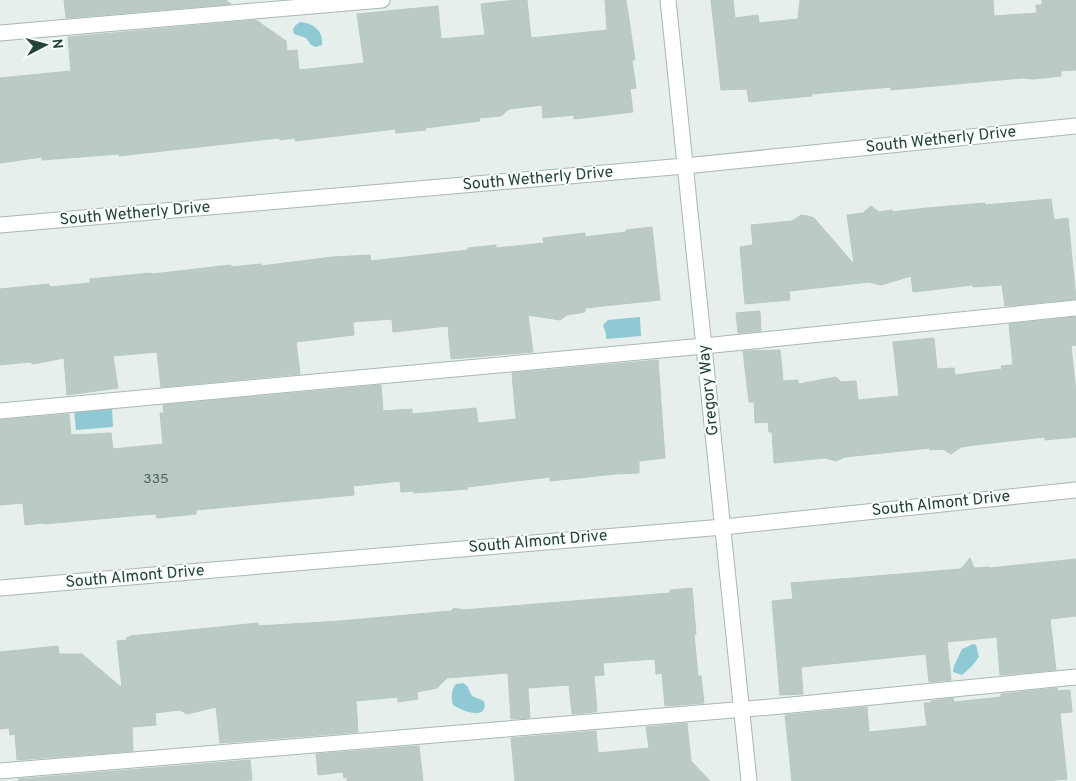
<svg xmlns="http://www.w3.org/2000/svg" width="1076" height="781" font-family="Overpass,sans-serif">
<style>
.water{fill:#8ec9d4}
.building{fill:#bbcac4;stroke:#b8c9c2}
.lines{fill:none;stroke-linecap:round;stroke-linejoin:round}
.minor-casing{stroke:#a8b8b2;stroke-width:17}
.minor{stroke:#fff;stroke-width:15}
.labels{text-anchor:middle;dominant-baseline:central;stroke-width:4;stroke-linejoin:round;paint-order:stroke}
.number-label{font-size:14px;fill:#4a645c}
.street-label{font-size:16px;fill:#24423a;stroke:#f7fbf9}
</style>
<rect width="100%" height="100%" fill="#e6efeb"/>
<g class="water">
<path d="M300 22C313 23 324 31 322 45L316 47 311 45 306 38 294 34C292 28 294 26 300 22Z"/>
<path d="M640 317 641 336 606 339V334L603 325 608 320Z"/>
<path d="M112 407 113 427 76 430 74 410Z"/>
<path d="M973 644 976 645 979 657 972 666 962 675 953 672 954 666 962 649Z"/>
<path d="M463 683 467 686 472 696 484 701 485 707 482 712C472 715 462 710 453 705 451 697 451 690 456 684Z"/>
</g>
<g class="building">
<path d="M64 0H226L231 4 66 18Z"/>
<path d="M516 0H527L531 38 607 30 605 0H626L635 60H632L636 88 630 89 633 112 574 119V115L543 118 542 105 509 109 501 116 479 118 480 121 425 128 426 130 396 133 395 129 295 141V138L280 140 279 138 119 156V154L42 160V157L0 163V78L71 71 68 37 256 20 286 41 287 51 297 50 299 70 364 63 357 14 438 6 441 39 485 35 481 4Z"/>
<path d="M711 0H733L735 18 758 15 759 23 798 19 800 0H993L994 16 1037 13 1036 5H1042V0H1076V70L1061 71V76L1033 79 1022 78 891 90V87L811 94 812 96 749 102 747 89 721 90Z"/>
<path d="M1051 199 1054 220 1068 218 1076 299 1005 306 1002 285 973 287V285L913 292 911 276 881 285 869 282 789 291 790 300 745 304 740 247 753 245 751 225 792 221 801 215 808 216 814 218 854 264 847 215 863 213 871 206 879 212 892 210V212L927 208 985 203V205Z"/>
<path d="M652 227 660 300 585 308V312L567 315 560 320 528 315 533 352 451 359 448 326 393 332 392 319 353 322 354 335 296 342 300 374 161 387 157 352 113 356 118 388 67 395 64 358 33 364 30 362 0 365V289L49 284V287L90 283V279L151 273 152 274 231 265V267L261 264V266L333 257 370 255 371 261 468 250V248L496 245V248L544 243 543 238 585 233V237L626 232V230Z"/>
<path d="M760 311 761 331 738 333 736 313Z"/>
<path d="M1076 317V345L1071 346 1076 392V437L1045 440V437L975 445 961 447 951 454 943 449 930 450V448L845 457 836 461 825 458 774 463 772 432H769L768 422 755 423 754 402H749L743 351 780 350 783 381 798 380V384L836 377 841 382 856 381 858 400 899 396 893 342 934 338 937 369 954 368 955 375 1002 369 1001 366 1013 365 1009 324Z"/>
<path d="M658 360 665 458 639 461V473L615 474 550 481V477L467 487 468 489 414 493V491L401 492 400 481 353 486 354 495 196 510V514L157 518 156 514 142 515 44 524V523L25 525 23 503 0 505V420L69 414 71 435 111 433 113 449 163 444 160 413H164L163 405 381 385 383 411 412 409V414L476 408 478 423 516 419 512 373Z"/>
<path d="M970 558 974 568 989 567V568L1076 559V616L1050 619 1056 670 1000 675 997 637 947 642 951 680 929 682 926 654 801 667 803 694 780 695 772 601 793 599 791 583 961 569Z"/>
<path d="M692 588 696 634H694L698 676H701L704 703 665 706 662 673 656 674 655 659 603 663 604 675 594 676 597 711 595 712 572 714 569 685 528 688 530 718 511 719 508 673 447 678 437 688 417 692 418 699 398 702V697L356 701 358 732 220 743 216 707 187 714 180 710 155 713 156 725 132 727 133 751 17 760 15 734 10 735 9 728 0 729V652L58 646 59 654H82L122 688 117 641 127 640 126 638 131 636 258 623V626L340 621 451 611 454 608 463 610 670 593V590Z"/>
<path d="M1057 688 1058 691 1070 690 1072 712 1060 713 1067 779 1046 781H792L785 715 867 707 869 732 927 726 924 703H931V701L953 698 954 702 1001 697V694Z"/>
<path d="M687 723 691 761 710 781H515L511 738 596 731 598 753 649 748 646 727Z"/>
<path d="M419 746 423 781H347V777L344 778 343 772 318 775 316 754Z"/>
<path d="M250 760 252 780 238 781H19L18 779Z"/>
</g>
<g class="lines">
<defs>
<g id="minor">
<path d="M668 0 749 781"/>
<path d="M0 33 382 0"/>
<path d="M0 225 685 166 1076 126"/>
<path d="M0 411 704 346 1076 308"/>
<path d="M0 588 723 527 1076 490"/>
<path d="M0 771 771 707 1076 677"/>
</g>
</defs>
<use href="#minor" class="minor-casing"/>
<use href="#minor" class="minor"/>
</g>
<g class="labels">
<g class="number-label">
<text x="156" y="479">335</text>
</g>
<g class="street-label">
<text transform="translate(941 140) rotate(-6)">South Wetherly Drive</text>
<text transform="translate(538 179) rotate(-5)">South Wetherly Drive</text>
<text transform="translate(135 214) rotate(-5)">South Wetherly Drive</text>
<text transform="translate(709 390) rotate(-96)">Gregory Way</text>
<text transform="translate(941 504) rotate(-6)">South Almont Drive</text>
<text transform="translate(538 542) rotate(-5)">South Almont Drive</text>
<text transform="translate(135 577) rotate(-5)">South Almont Drive</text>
</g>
</g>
<g transform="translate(45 45) rotate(84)" stroke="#f7fbf9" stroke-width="4" paint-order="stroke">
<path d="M0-4L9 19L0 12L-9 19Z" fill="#24423a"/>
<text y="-8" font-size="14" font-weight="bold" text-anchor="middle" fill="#24423a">N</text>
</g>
</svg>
